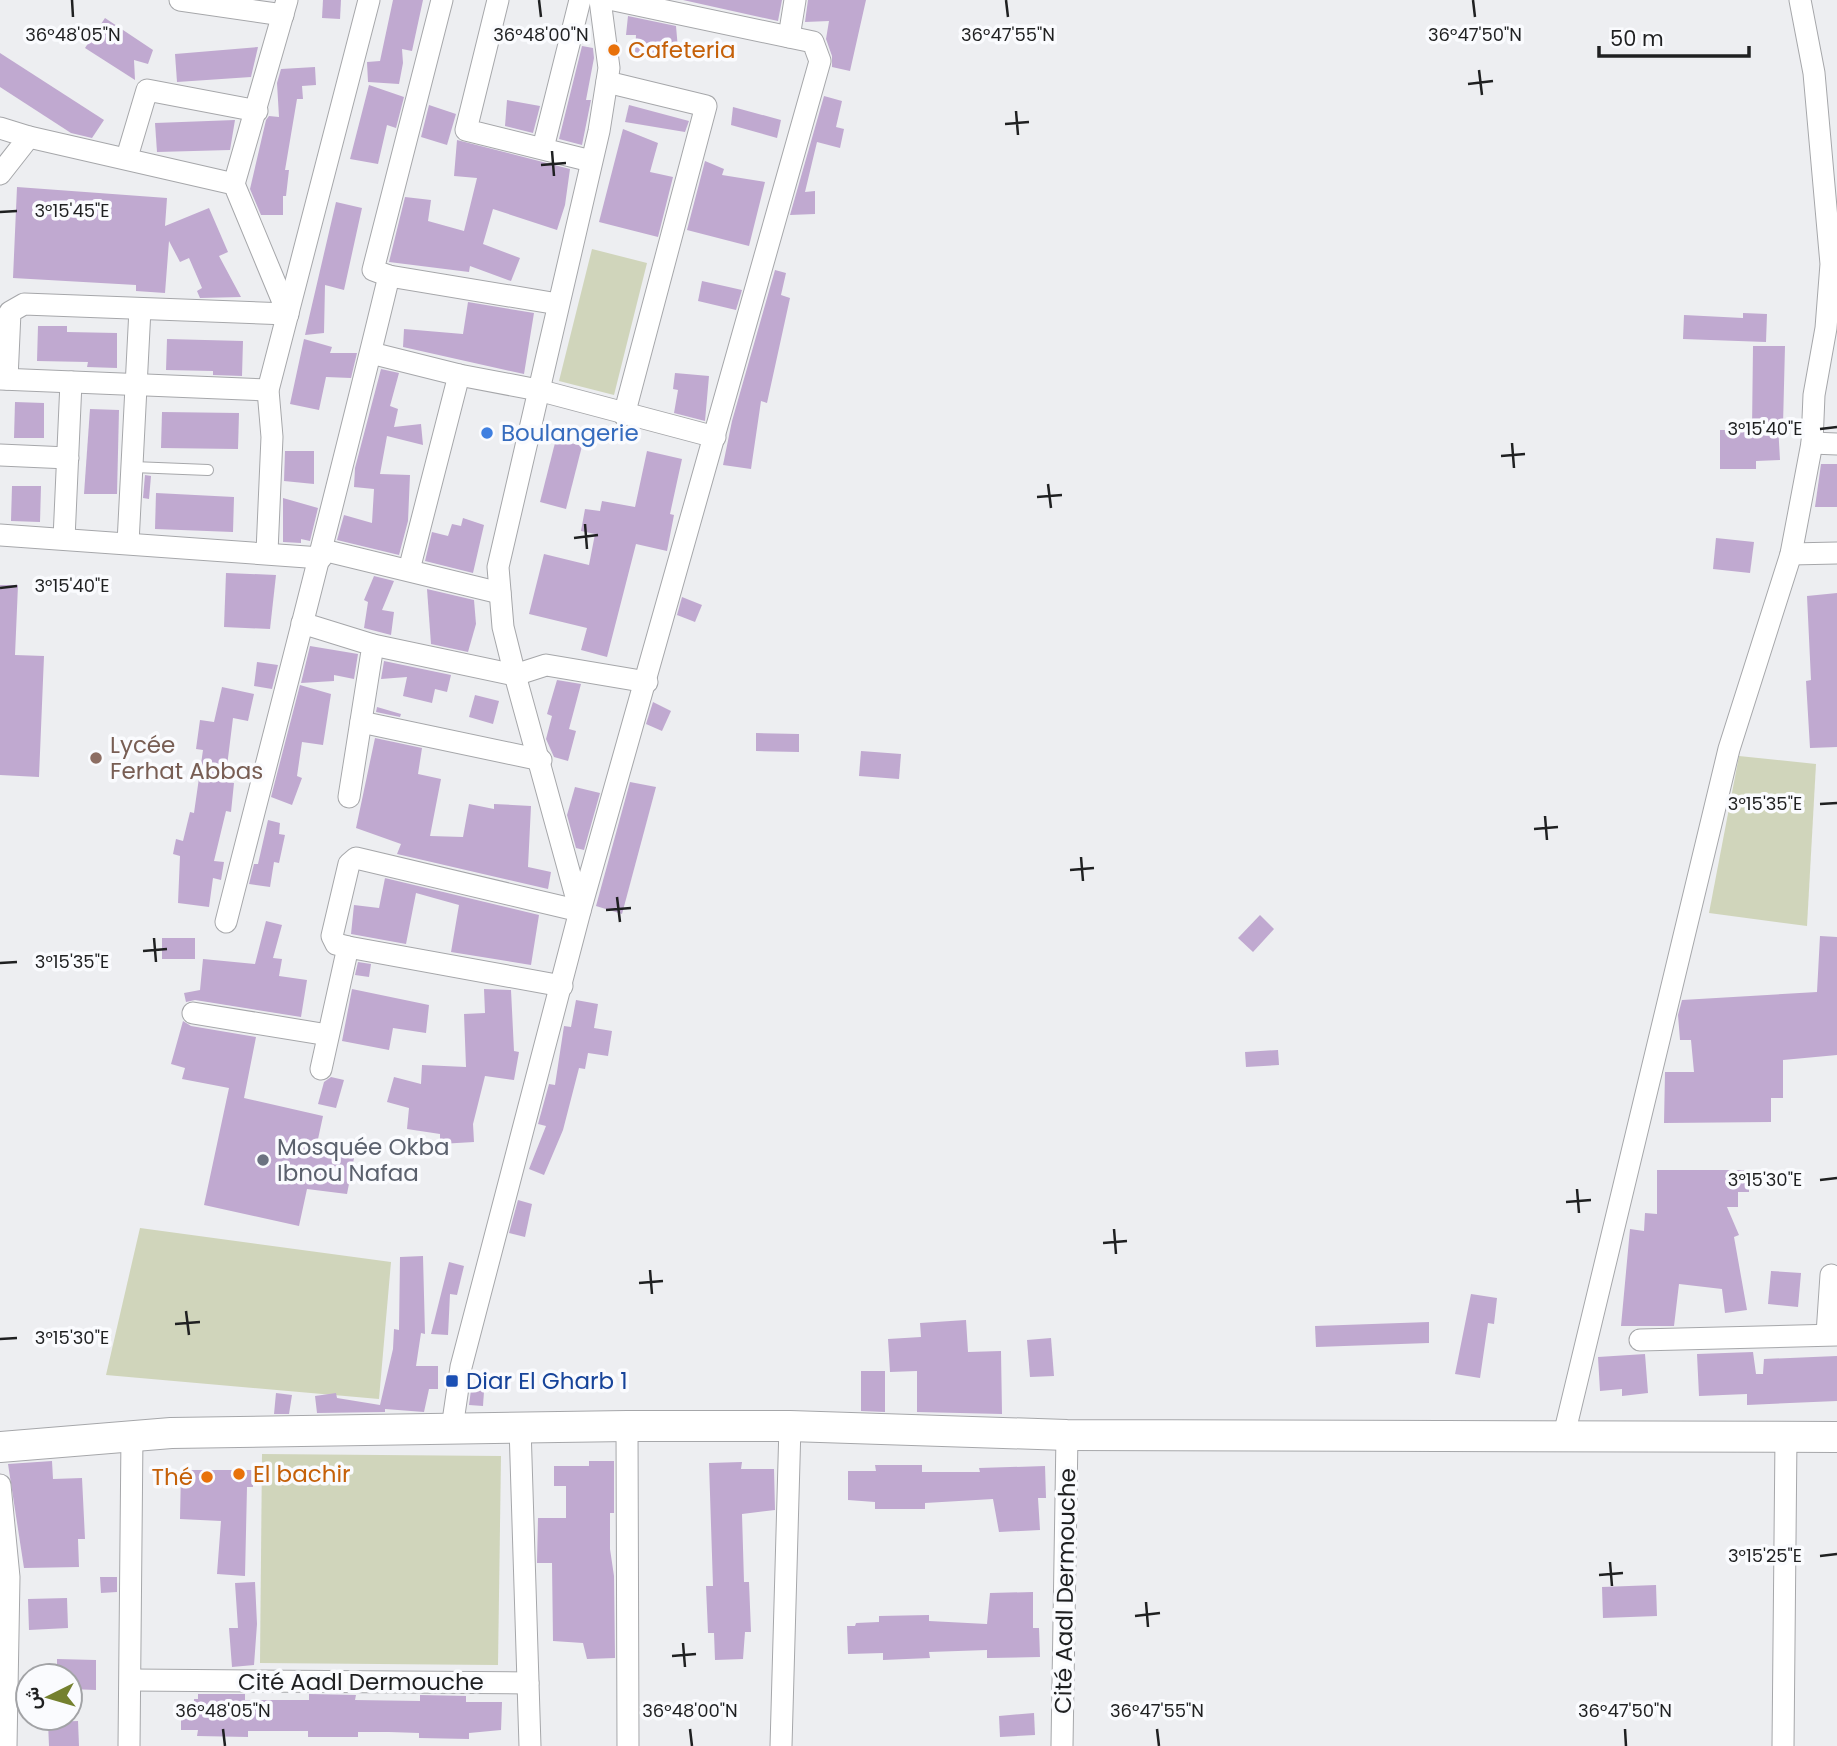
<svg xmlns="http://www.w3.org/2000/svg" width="1837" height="1746" font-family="Poppins,Vazirmatn,sans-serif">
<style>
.green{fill:#d0d5bb}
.building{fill:#c0a9d0}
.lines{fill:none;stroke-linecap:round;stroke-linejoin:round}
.lane-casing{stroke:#a6a7aa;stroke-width:12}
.street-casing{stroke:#a6a7aa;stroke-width:23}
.secondary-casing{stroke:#a6a7aa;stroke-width:32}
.lane{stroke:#fff;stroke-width:10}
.street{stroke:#fff;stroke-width:21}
.secondary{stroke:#fff;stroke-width:30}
.ticks{fill:none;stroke:#1f2021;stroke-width:2.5}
.food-dot{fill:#e8710a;stroke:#fafbfe;stroke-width:2.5}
.shop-dot{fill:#3f7fe0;stroke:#fafbfe;stroke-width:2.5}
.education-dot{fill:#8d6e63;stroke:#fafbfe;stroke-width:2.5}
.worship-dot{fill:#6b7280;stroke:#fafbfe;stroke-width:2.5}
.transit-dot{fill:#1a4fb4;stroke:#fafbfe;stroke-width:2.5}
.labels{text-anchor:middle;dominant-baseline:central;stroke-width:7;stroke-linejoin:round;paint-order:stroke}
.food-label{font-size:23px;fill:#c56008;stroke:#fafbfe;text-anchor:start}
.shop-label{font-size:23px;fill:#366cbe;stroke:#fafbfe;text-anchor:start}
.education-label{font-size:23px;fill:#785e54;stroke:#fafbfe;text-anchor:start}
.worship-label{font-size:23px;fill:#5b616d;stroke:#fafbfe;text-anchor:start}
.transit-label{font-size:23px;fill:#164399;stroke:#fafbfe;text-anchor:start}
.street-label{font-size:23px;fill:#1f2021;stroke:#fafbfe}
.ticks-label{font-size:18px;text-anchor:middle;fill:#1f2021;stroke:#fafbfe;stroke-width:7;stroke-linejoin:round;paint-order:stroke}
</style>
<rect width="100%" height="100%" fill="#edeef1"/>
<g class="green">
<path d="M592 249 647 263 614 395 559 381Z"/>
<path d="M1739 756 1816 764 1807 926 1709 913Z"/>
<path d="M140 1228 391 1262 379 1399 106 1375Z"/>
<path d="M262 1454 501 1456 498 1665 260 1663Z"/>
</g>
<g class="building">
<path d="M323 0H341L340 19 322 18Z"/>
<path d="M393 0H423L412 51 402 49 403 63 399 84 368 82 367 62 380 61Z"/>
<path d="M683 0H782L778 21Z"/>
<path d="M808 0H866L850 71 832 67V56L826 39 829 21 805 22Z"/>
<path d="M628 16 676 26 678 49 670 50 671 55 635 53 636 35H626Z"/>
<path d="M105 18 153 50 148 64 134 60 135 80 85 48Z"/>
<path d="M582 46 593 48 594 58 586 100H591L582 145 559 139Z"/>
<path d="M258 47 251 77 177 82 175 54Z"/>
<path d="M0 53 104 120 92 138 71 133 0 87Z"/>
<path d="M315 67 316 85 302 86 303 99H297L285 170H289L286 196H283V215H261L250 189 266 120 269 116 279 117 277 83 281 69Z"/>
<path d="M369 85 404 97 396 128 387 125 378 164 350 159Z"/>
<path d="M824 96 842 101 836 127 844 129 840 148 817 142 805 192 815 191V214L790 215Z"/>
<path d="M507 100 540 106 533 133 505 126Z"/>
<path d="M429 105 456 114 447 145 421 137Z"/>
<path d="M629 105 689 121 685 132 625 122Z"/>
<path d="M733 107 781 120 777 138 731 125Z"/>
<path d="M235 120 230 150 157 152 155 123Z"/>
<path d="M623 129 658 143 650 172 673 177 658 237 599 222Z"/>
<path d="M457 140 570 169 565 205 557 230 493 209 483 244 520 258 511 281 470 266 469 272 389 262 405 197 431 200 428 221 464 231 477 178 454 176Z"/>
<path d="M705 161 724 169 722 175 765 182 749 246 687 230Z"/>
<path d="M17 187 167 198 165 226 209 208 228 252 219 256 241 297 200 298 197 291 202 288 189 258 180 262 169 241 165 293 136 291V285L13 278Z"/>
<path d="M336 202 362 208 344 290 325 285 324 333 305 335Z"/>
<path d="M775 270 786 273 781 295 790 298 767 403 761 401 751 469 723 465 732 421Z"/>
<path d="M702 281 742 290 736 310 698 301Z"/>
<path d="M468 302 534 313 524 374 403 347 404 329 463 334Z"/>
<path d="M1743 313 1767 314 1766 342 1683 339 1684 315 1743 318Z"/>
<path d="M38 326H67V332L117 333V368L87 367 88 362 37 361Z"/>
<path d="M167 339 243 341 242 376 213 375V371L166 370Z"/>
<path d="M304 339 332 347 330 353H357L351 378 326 377 319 410 290 404Z"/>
<path d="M1753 346H1785L1783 425H1778L1780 460 1756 461V469H1720V430H1752Z"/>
<path d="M381 369 399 373 390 406 398 409 394 427 421 424 423 445 387 436 380 474 410 475 408 521 399 555 337 540 344 515 372 523 374 489 354 487 355 468Z"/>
<path d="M675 373 709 376 705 421 674 413 678 390 673 389Z"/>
<path d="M15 402 44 403V438H14Z"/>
<path d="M90 409 119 410 117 494H84Z"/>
<path d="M162 412 239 413 238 449 161 448Z"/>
<path d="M556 439 582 446 566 509 540 502Z"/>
<path d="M285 451H314V484L284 481Z"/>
<path d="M647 451 682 459 670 514 674 515 667 551 636 544 607 657 581 650 587 628 529 614 544 554 589 565 595 534 581 531 585 509 600 511 602 501 635 507Z"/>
<path d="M1821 464H1837V507H1815Z"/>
<path d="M145 475 151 476 149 499 143 498Z"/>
<path d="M12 486H41L40 522 11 521Z"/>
<path d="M156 493 234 497 233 532 155 529Z"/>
<path d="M283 498 318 508 310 541 301 539V543L283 542Z"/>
<path d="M463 518 484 525 473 573 425 561 432 532 448 536 452 524 461 526Z"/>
<path d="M1716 538 1754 542 1750 573 1713 569Z"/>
<path d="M226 573 276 575 270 629 224 627Z"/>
<path d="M374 576 394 581 382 610 394 612 391 635 364 628 368 602 364 600Z"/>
<path d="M0 585H18L15 655 44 656 39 777 0 775Z"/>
<path d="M427 589 474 600 476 624 468 652 431 644Z"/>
<path d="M1837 593V747L1810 748 1806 681 1811 680 1807 596Z"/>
<path d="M682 597 702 605 695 622 677 615Z"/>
<path d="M310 646 358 654 354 679 334 675V681L301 683Z"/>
<path d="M384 661 451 675 447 692 435 689 432 703 403 696 407 677 381 679Z"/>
<path d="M257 662 278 665 272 689 254 686Z"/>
<path d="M557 680 581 684 569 729 576 731 568 761 554 757 546 739 552 716 547 714Z"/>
<path d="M300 685 331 694 323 745 302 742 297 776 302 778 292 805 271 797Z"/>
<path d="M222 687 254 694 248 721 233 718 225 782 234 783 231 812 226 811 214 861 224 862 221 880 213 878 209 907 178 903 180 856 173 854 176 839 183 841 190 812 194 813 203 750 196 749 200 720 214 722Z"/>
<path d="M475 695 499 701 493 724 469 717Z"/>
<path d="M653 702 671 711 662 731 646 724Z"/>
<path d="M377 707 401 714 400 717 376 712Z"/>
<path d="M756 733 799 734V752L756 751Z"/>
<path d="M375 738 422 748 418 774 441 779 430 836 463 837 469 804 494 809V804L531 806 528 867 551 872 548 889 397 854 401 844 356 828Z"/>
<path d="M861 751 901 754 899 779 859 776Z"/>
<path d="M630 782 656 787 622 914 596 906Z"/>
<path d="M575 787 600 793 584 850 576 848 567 815Z"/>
<path d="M268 820 280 823 279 834 285 835 279 863 274 862 270 887 249 884 254 864H258Z"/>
<path d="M364 873 539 915 531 965 451 952 459 905 416 893 406 944 351 934 354 905 379 908 385 878Z"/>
<path d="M1260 915 1274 929 1253 952 1238 938Z"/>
<path d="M266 921 282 925 273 958 282 959 279 976 307 980 301 1017 195 1000 186 1002 184 993 200 990 203 959 255 964Z"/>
<path d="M1820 936 1837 937V1055L1783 1060V1098H1771V1122L1664 1123 1665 1072H1694L1691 1040H1680L1678 1015 1682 1000 1817 992Z"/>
<rect x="162" y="938" width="33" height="21"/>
<path d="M358 962 371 964 369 977 355 975Z"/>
<path d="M352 989 429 1005 426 1033 393 1028 389 1050 342 1041Z"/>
<path d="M484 989 511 990 514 1051 519 1052 514 1080 485 1076 473 1124 474 1142 440 1144V1134L407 1129 409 1108 387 1102 394 1077 421 1084 422 1065 466 1067 464 1014 485 1013Z"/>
<path d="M576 1000 598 1004 594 1028 612 1031 608 1056 588 1053 585 1069 579 1068 563 1130 544 1175 529 1169 546 1126 538 1124 549 1084 555 1085 564 1026 571 1027Z"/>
<path d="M183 1021 191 1026 256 1037 244 1098 323 1116 315 1153 354 1158 347 1194 307 1189 299 1226 204 1205 229 1088 182 1079 185 1068 171 1064Z"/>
<path d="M1278 1050 1279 1065 1246 1067 1245 1052Z"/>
<path d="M331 1077 344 1080 336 1108 318 1104 324 1082Z"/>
<path d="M1657 1170H1749V1192H1738V1207H1727L1739 1235 1734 1237 1747 1310 1725 1313 1722 1289 1679 1284 1674 1326H1621L1630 1229 1644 1231 1645 1213 1657 1214Z"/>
<path d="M518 1200 532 1204 525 1237 509 1233Z"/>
<path d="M423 1256 425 1334 421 1333 416 1366H438V1389H429L424 1412 385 1409V1412L317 1413 315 1396 336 1393 337 1398 380 1405 393 1349 394 1329 399 1330 400 1257Z"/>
<path d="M449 1262 464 1266 457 1295 450 1294 448 1335 431 1334Z"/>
<path d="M1771 1271 1801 1273 1798 1307 1768 1304Z"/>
<path d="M1471 1294 1497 1298 1494 1324 1488 1323 1480 1378 1455 1374Z"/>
<path d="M966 1320 968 1352 1001 1351 1002 1414 917 1412V1371L890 1372 888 1339 921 1337 920 1323Z"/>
<path d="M1429 1322V1343L1316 1347 1315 1326Z"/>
<path d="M1051 1338 1054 1376 1030 1377 1027 1340Z"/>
<path d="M1753 1352 1756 1374H1763L1764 1359 1837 1356V1401L1747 1405V1394L1699 1396 1697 1354Z"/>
<path d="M1645 1354 1648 1393 1622 1396V1389L1600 1391 1598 1357Z"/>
<path d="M861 1371H885V1412L861 1411Z"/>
<path d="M471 1390 484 1391 483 1406 469 1405Z"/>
<path d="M276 1393 292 1395 289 1414H274Z"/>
<path d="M52 1461 53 1479 82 1478 85 1539H78L79 1567 24 1568 8 1464Z"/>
<path d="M589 1461H614V1513H610V1549L614 1576 615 1658 587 1659 583 1643 553 1641 552 1563H537L538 1518H566V1486H554V1466H589Z"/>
<path d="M742 1462 741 1469H774L775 1510 742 1514 744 1582H749L751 1632H745L743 1659 715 1660 714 1633H708L706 1586H713L709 1463Z"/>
<path d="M875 1465H922V1472H980L979 1468 1045 1466 1046 1498H1038L1040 1530 999 1532 993 1499 925 1503V1509H875V1502L848 1500V1471H876Z"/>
<path d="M181 1470H253V1487H247L245 1576 217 1574 221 1521 180 1519Z"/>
<path d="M100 1577H117V1592L101 1593Z"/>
<path d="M255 1582 257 1624 254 1665 232 1667 229 1628H238L235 1583Z"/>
<path d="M1656 1585 1657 1616 1603 1618 1602 1587Z"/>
<path d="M1033 1592V1628H1039L1040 1657 987 1658V1650L929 1652 930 1658 883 1660V1653L848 1654 847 1626H855L856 1623 879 1622V1616L929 1615V1621L987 1624 990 1593Z"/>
<path d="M67 1598 68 1628 29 1630 28 1599Z"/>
<path d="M57 1659 96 1660V1690L70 1689V1676H57Z"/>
<path d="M198 1694H245V1700H309V1694L356 1695 355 1700 420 1701V1695L466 1696V1702H502L501 1730 469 1733V1739L419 1738V1733L389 1732H358V1737H308V1731H248V1737L197 1736 198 1730H181V1714H194V1699H198Z"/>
<path d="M1034 1713 1035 1735 1000 1737 999 1716Z"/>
<path d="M78 1721 79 1746H49L48 1722Z"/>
</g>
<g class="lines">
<defs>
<path id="lane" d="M133 467 208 470"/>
<g id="street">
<path d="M180 0 283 15"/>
<path d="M442 0 373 270 389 276 558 304"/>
<path d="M498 0 466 130 591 161"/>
<path d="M789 37 795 0"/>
<path d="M607 82 706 106 624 415"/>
<path d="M0 128 29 137 0 174"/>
<path d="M543 148 580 0"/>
<path d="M127 157 147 90 257 111"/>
<path d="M234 184 287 0"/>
<path d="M371 353 459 375 538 390 715 437"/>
<path d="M0 379 268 390"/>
<path d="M7 379 10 312 24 304 288 314 234 184 29 137"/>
<path d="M1812 443 1837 444"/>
<path d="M0 455 68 458"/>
<path d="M0 535 321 558"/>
<path d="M64 539 71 382"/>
<path d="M128 543 140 309"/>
<path d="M323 550 500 593"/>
<path d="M267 552 272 437 268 390 369 0"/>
<path d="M1791 554 1837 553"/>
<path d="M409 570 459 375"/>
<path d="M302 623 373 645 349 797"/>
<path d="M373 645 515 675 546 665 647 682"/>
<path d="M361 722 541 760"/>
<path d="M226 922C281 706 337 492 389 276"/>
<path d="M562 986 348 947 336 944 332 936 349 864 356 858 580 911 820 61 813 42 614 0"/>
<path d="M193 1013 328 1035"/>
<path d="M321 1069 348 947"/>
<path d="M1827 1334 1831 1275"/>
<path d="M1640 1340 1837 1335"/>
<path d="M627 1426 628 1746"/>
<path d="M520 1427 530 1746"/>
<path d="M452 1428 461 1367 580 911 515 675 503 627 498 567 599 131 609 68 600 0"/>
<path d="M1563 1439 1729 749 1791 554 1812 443 1814 395 1826 328 1831 264 1814 73 1800 0"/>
<path d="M0 1485 9 1577 6 1746"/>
<path d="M132 1680 528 1683"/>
<path d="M129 1746 132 1435"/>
<path d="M781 1746 790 1426"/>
<path d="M1062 1746 1067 1435"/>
<path d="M1783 1746 1786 1437"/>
</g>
<path id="secondary" d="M0 1447 171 1433 627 1426H790L1067 1435 1837 1437"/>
</defs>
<use href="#lane" class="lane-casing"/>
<use href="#street" class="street-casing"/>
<use href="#secondary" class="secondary-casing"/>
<use href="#lane" class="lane"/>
<use href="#street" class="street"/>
<use href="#secondary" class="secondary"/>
</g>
<path class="ticks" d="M72 0 73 17M539 0 541 17M1006 0 1008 17M1473 0 1475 17M1479 70 1482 95M1468 84 1493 81M1016 111 1018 135M1005 124 1029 122M552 151 554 176M541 165 566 163M0 212 17 211M1820 429 1837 427M1512 443 1514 468M1501 456 1525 454M1048 484 1051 508M1037 497 1062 495M585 524 587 549M574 538 598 535M0 588 17 586M1820 804 1837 803M1545 816 1547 840M1534 829 1558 827M1081 857 1083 881M1070 870 1094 868M617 897 620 922M606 910 631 908M154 938 156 962M143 951 167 949M0 963 17 962M1820 1180 1837 1178M1577 1189 1579 1213M1566 1202 1591 1200M1114 1229 1116 1254M1103 1243 1127 1241M650 1270 652 1294M639 1283 663 1281M186 1311 189 1335M175 1324 200 1322M0 1339 17 1338M1820 1556 1837 1554M1610 1562 1612 1586M1599 1575 1623 1573M1146 1602 1148 1627M1135 1616 1160 1613M683 1643 685 1667M672 1656 696 1654M223 1729 225 1746M690 1729 692 1746M1157 1729 1159 1746M1625 1729 1626 1746"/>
<g class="food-dot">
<circle cx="614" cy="50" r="7"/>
<circle cx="239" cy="1474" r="7"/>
<circle cx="207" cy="1477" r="7"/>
</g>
<circle class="shop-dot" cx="487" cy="433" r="7"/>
<circle class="education-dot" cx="96" cy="758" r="7"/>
<circle class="worship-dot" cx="263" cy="1160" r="7"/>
<rect class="transit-dot" x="445" y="1374" width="14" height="14" rx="3.5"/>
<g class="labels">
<g class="food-label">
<text x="628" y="50">Cafeteria</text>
<text x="253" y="1474">El bachir</text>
<text x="193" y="1477" text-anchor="end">Thé</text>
</g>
<g class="shop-label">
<text x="501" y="433">Boulangerie</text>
</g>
<g class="education-label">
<text x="110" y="745">Lycée<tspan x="110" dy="26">Ferhat Abbas</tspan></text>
</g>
<g class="worship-label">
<text x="277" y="1147">Mosquée Okba<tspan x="277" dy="26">Ibnou Nafaa</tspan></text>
</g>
<g class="transit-label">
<text x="466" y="1381">Diar El Gharb 1</text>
</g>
<g class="street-label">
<text transform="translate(1065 1591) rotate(-89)">Cité Aadl Dermouche</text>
<text x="361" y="1682">Cité Aadl Dermouche</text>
</g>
</g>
<g class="ticks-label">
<text x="73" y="41">36°48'05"N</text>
<text x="541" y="41">36°48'00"N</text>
<text x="1008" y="41">36°47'55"N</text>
<text x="1475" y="41">36°47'50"N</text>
<text x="72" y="217">3°15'45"E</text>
<text x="1765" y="435">3°15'40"E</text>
<text x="72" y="592">3°15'40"E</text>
<text x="1765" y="810">3°15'35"E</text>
<text x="72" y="968">3°15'35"E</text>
<text x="1765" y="1186">3°15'30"E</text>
<text x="72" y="1344">3°15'30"E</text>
<text x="1765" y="1562">3°15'25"E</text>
<text x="223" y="1717">36°48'05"N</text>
<text x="690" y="1717">36°48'00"N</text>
<text x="1157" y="1717">36°47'55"N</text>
<text x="1625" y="1717">36°47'50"N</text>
</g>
<g transform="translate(49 1697) rotate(265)"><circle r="33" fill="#fafbfe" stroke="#a2a3a6" stroke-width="2"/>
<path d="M0-5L12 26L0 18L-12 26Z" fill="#74802e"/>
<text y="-10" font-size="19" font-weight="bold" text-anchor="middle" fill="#1f2021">ش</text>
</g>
<path d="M1599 46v10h150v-10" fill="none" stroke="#1f2021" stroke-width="3.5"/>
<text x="1610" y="46" font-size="21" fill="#1f2021" stroke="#fafbfe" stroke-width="5" paint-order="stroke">50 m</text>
</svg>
